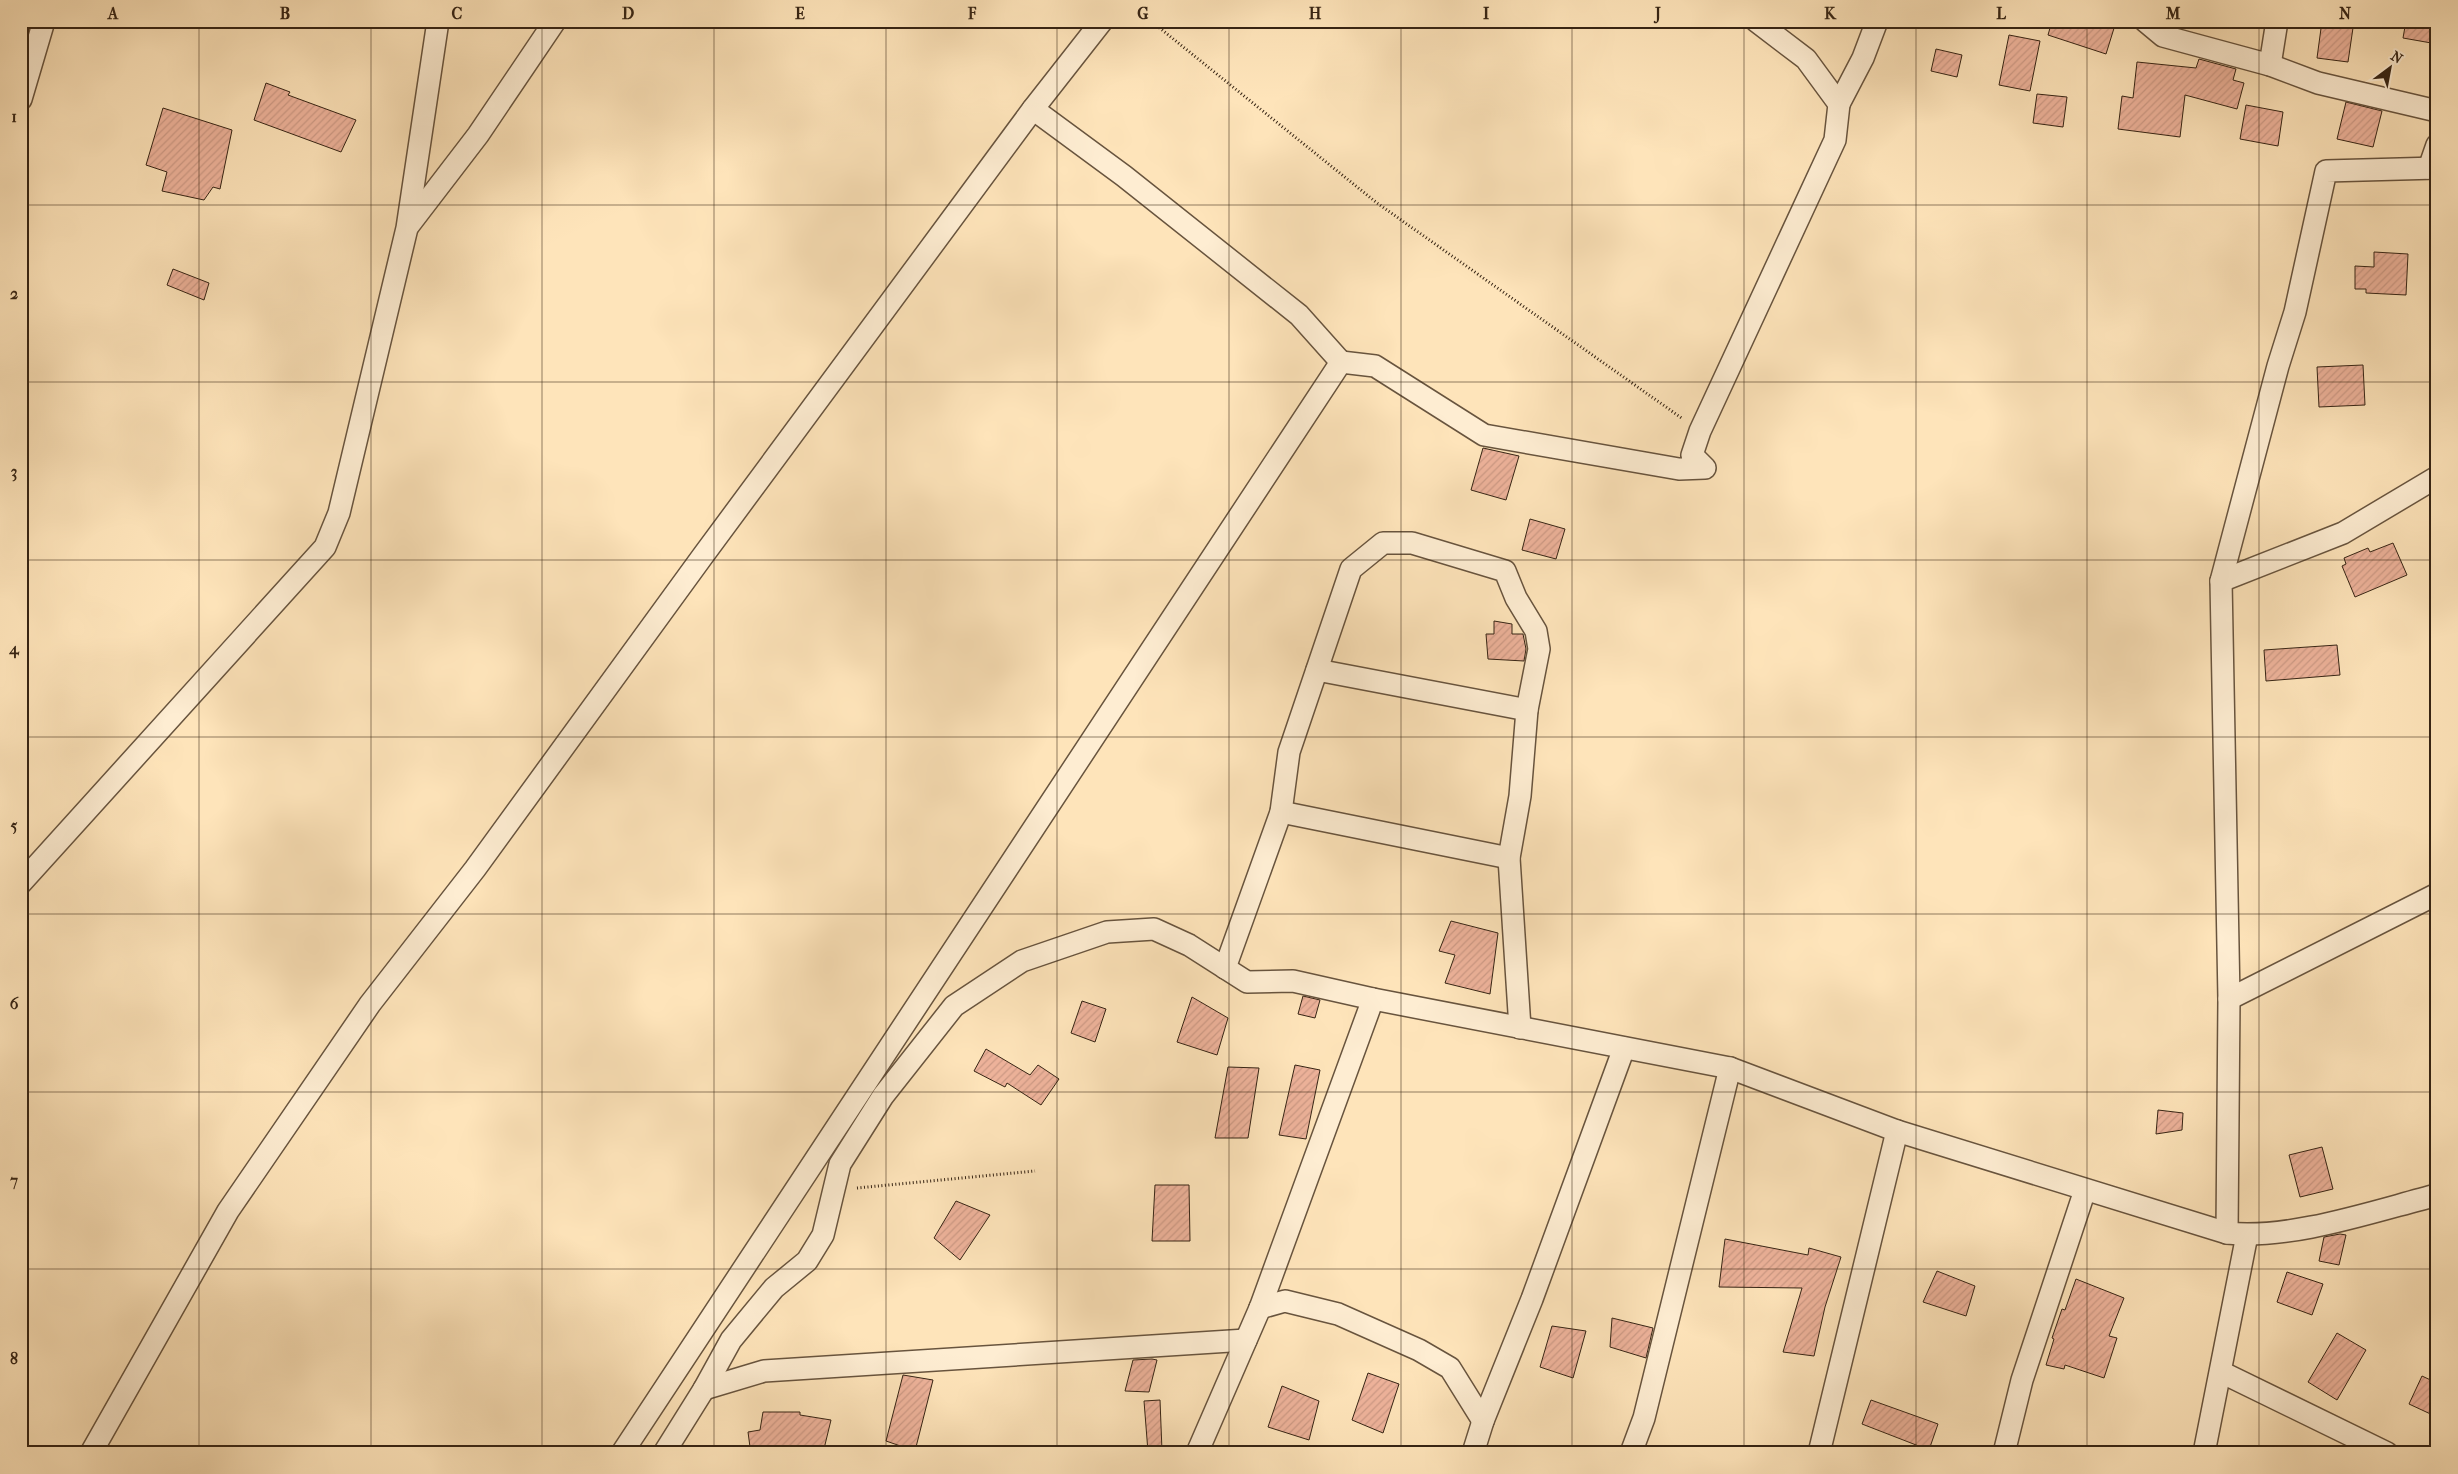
<svg xmlns="http://www.w3.org/2000/svg" width="2458" height="1474" font-family="'IM FELL French Canon',serif">
<style>
.building{fill:url(#building-hatch);stroke:#362414}
.lines{fill:none;stroke-linecap:round;stroke-linejoin:round}
.minor-casing{stroke:#68543e;stroke-width:24}
.path{stroke:#362414;stroke-width:3;stroke-dasharray:1 2.5;stroke-linecap:butt}
.minor{stroke:#feedd2;stroke-width:21}
.grid{fill:none;stroke:#362414;stroke-width:1;stroke-opacity:0.55}
.neatline{fill:none;stroke:#362414;stroke-width:2}
.grid-label{font-size:16px;text-anchor:middle;font-weight:bold;fill:#362414}
</style>
<defs>
<pattern id="building-hatch" width="6" height="6" patternUnits="userSpaceOnUse" patternTransform="scale(1.25)"><rect width="6" height="6" fill="#eeb39b"/><path d="M-1 1l2-2M0 6l6-6M5 7l2-2" fill="none" stroke="#cd9a85"/></pattern>
</defs>
<rect width="100%" height="100%" fill="#fee4ba"/>
<filter id="stains"><feTurbulence type="fractalNoise" baseFrequency=".004" numOctaves="4"/><feColorMatrix values="0 0 0 0 .2 0 0 0 0 .09 0 0 0 0 .02 0 0 0 .5 -.17"/></filter>
<radialGradient id="worn" r=".72"><stop offset=".6" stop-color="#630" stop-opacity="0"/><stop offset="1" stop-color="#630" stop-opacity=".3"/></radialGradient>
<g class="building">
<path d="M2052 21H2105L2115 25 2106 54 2048 35Z"/>
<path d="M2322 21H2354L2348 62 2317 58Z"/>
<path d="M2406 21H2437V44L2403 38Z"/>
<path d="M2009 35 2040 41 2030 91 1999 85Z"/>
<path d="M1936 49 1962 55 1957 77 1931 71Z"/>
<path d="M2199 59 2236 69 2233 80 2244 83 2237 109 2185 95 2180 137 2118 129 2122 96 2133 98 2137 62 2196 68Z"/>
<path d="M266 83 290 92 288 95 356 120 341 152 254 120Z"/>
<path d="M2037 94 2067 97 2063 127 2033 123Z"/>
<path d="M2346 102 2382 111 2373 147 2337 139Z"/>
<path d="M2246 105 2283 112 2278 146 2240 139Z"/>
<path d="M163 108 232 130 220 189 213 187 204 200 162 191 167 172 146 165Z"/>
<path d="M2374 252 2408 254 2406 295 2366 293V289H2355V266L2374 267Z"/>
<path d="M173 269 209 283 204 300 167 285Z"/>
<path d="M2363 365 2365 405 2319 407 2317 367Z"/>
<path d="M1483 448 1519 456 1506 500 1471 490Z"/>
<path d="M1530 519 1565 529 1556 559 1522 550Z"/>
<path d="M2393 543 2407 575 2355 597 2342 566 2346 564 2344 558 2368 548 2370 552Z"/>
<path d="M1494 621 1512 624V634H1523L1526 649 1524 661 1488 659 1486 634H1494Z"/>
<path d="M2337 645 2340 675 2266 681 2264 650Z"/>
<path d="M1451 921 1498 933 1490 994 1445 983 1455 955 1439 951Z"/>
<path d="M1303 996 1320 1000 1315 1018 1298 1014Z"/>
<path d="M1192 997 1228 1018 1217 1055 1177 1042Z"/>
<path d="M1082 1001 1106 1009 1095 1042 1071 1033Z"/>
<path d="M986 1049 1030 1075 1038 1065 1059 1079 1041 1105 1007 1083 1005 1087 974 1071Z"/>
<path d="M1295 1065 1320 1070 1306 1139 1279 1135Z"/>
<path d="M1228 1067 1259 1068 1248 1138H1215Z"/>
<path d="M2158 1110 2183 1113 2182 1130 2156 1134Z"/>
<path d="M2322 1147 2333 1189 2300 1197 2289 1155Z"/>
<path d="M1155 1185H1189L1190 1241H1152Z"/>
<path d="M956 1201 990 1215 960 1260 934 1238Z"/>
<path d="M2340 1234 2346 1235 2339 1265 2319 1261 2324 1237Z"/>
<path d="M1725 1239 1808 1255 1809 1248 1841 1257 1825 1307 1814 1356 1783 1352 1802 1288 1719 1287Z"/>
<path d="M1937 1271 1975 1286 1966 1316 1923 1302Z"/>
<path d="M2287 1272 2323 1284 2312 1315 2277 1302Z"/>
<path d="M2076 1279 2124 1298 2109 1336 2117 1338 2104 1378 2065 1365 2064 1369 2046 1365 2054 1339 2052 1338 2062 1309 2065 1310Z"/>
<path d="M1612 1318 1653 1328 1646 1358 1610 1347Z"/>
<path d="M1552 1326 1586 1331 1573 1378 1540 1367Z"/>
<path d="M2337 1333 2366 1350 2337 1400 2308 1382Z"/>
<path d="M1152 1359 1157 1360 1149 1392 1125 1391 1133 1360Z"/>
<path d="M1368 1373 1399 1384 1383 1433 1352 1420Z"/>
<path d="M903 1375 933 1380 915 1451 886 1441Z"/>
<path d="M2422 1376 2437 1383V1417L2409 1404Z"/>
<path d="M1282 1386 1319 1401 1309 1440 1268 1427Z"/>
<path d="M1160 1400 1162 1451 1148 1452 1144 1401Z"/>
<path d="M1871 1400 1938 1424 1929 1450 1862 1424Z"/>
<path d="M763 1412H800V1415L831 1420 823 1453H768L766 1447H750L748 1432 760 1430Z"/>
</g>
<g class="lines">
<defs>
<g id="minor">
<path d="M2145 21 2163 36 2270 65 2318 83 2437 111"/>
<path d="M2270 65 2277 21"/>
<path d="M21 99 44 21"/>
<path d="M1839 104 1863 58 1877 21"/>
<path d="M1033 109 1124 176 1299 315 1341 362"/>
<path d="M2429 168 2437 145"/>
<path d="M409 225 478 135 555 21"/>
<path d="M2221 581 2343 533 2437 477"/>
<path d="M1317 670 1527 710"/>
<path d="M1281 812 1509 858"/>
<path d="M21 883 325 547 339 513 407 228 438 21"/>
<path d="M1225 968 1281 812 1289 752 1351 569 1383 543H1412L1505 571 1516 598 1536 631 1539 649 1527 710 1520 796 1509 858 1520 1028"/>
<path d="M2229 999 2437 894"/>
<path d="M2227 1233 2229 999 2221 581 2278 366 2295 312 2326 171 2437 168"/>
<path d="M1260 1308 1285 1301 1338 1314 1419 1350 1450 1368 1483 1421"/>
<path d="M2221 1372 2387 1453"/>
<path d="M704 1389 764 1371 1246 1340"/>
<path d="M91 1453 228 1211 370 1004 475 869 702 557 1033 109 1102 21"/>
<path d="M622 1453 1341 362 1375 366 1484 435 1679 469 1705 468 1692 455 1700 431 1835 140 1839 104 1806 59 1756 21"/>
<path d="M664 1453 704 1389 731 1340 774 1288 807 1261 823 1235 840 1164 883 1096 954 1006 1022 961 1107 932 1154 929 1189 945 1247 982 1293 981 1373 999 1730 1068 1897 1131 2227 1233C2291 1240 2374 1211 2437 1195"/>
<path d="M1197 1453 1260 1308 1373 999"/>
<path d="M1473 1453 1483 1421 1532 1299 1624 1048"/>
<path d="M1631 1453 1644 1418 1730 1068"/>
<path d="M1819 1453 1897 1131"/>
<path d="M2004 1453 2022 1380 2085 1190"/>
<path d="M2204 1453 2247 1235"/>
</g>
</defs>
<use href="#minor" class="minor-casing"/>
<g class="path">
<path d="M1151 21 1377 203 1683 419"/>
<path d="M857 1188 1035 1171"/>
</g>
<use href="#minor" class="minor"/>
</g>
<path class="grid" d="M199 21V1453M371 21V1453M542 21V1453M714 21V1453M886 21V1453M1057 21V1453M1229 21V1453M1401 21V1453M1572 21V1453M1744 21V1453M1916 21V1453M2087 21V1453M2259 21V1453M21 205H2437M21 382H2437M21 560H2437M21 737H2437M21 914H2437M21 1092H2437M21 1269H2437"/>
<rect width="2458" height="1474" fill="none" stroke="#fee4ba" stroke-width="55"/>
<g transform="translate(2390 68) rotate(32)" stroke="#feedd2" stroke-width="4" paint-order="stroke">
<path d="M0-4L9 19L0 12L-9 19Z" fill="#362414"/>
<text y="-8" font-size="14" font-weight="bold" text-anchor="middle" fill="#362414">N</text>
</g>
<rect x="28" y="28" width="2402" height="1418" class="neatline"/>
<g class="grid-label">
<text x="113" y="19">A</text>
<text x="285" y="19">B</text>
<text x="457" y="19">C</text>
<text x="628" y="19">D</text>
<text x="800" y="19">E</text>
<text x="972" y="19">F</text>
<text x="1143" y="19">G</text>
<text x="1315" y="19">H</text>
<text x="1486" y="19">I</text>
<text x="1658" y="19">J</text>
<text x="1830" y="19">K</text>
<text x="2001" y="19">L</text>
<text x="2173" y="19">M</text>
<text x="2345" y="19">N</text>
<text x="14" y="122">1</text>
<text x="14" y="299">2</text>
<text x="14" y="477">3</text>
<text x="14" y="654">4</text>
<text x="14" y="831">5</text>
<text x="14" y="1009">6</text>
<text x="14" y="1186">7</text>
<text x="14" y="1364">8</text>
</g>
<rect width="100%" height="100%" filter="url(#stains)"/>
<rect width="100%" height="100%" fill="url(#worn)"/>
</svg>
